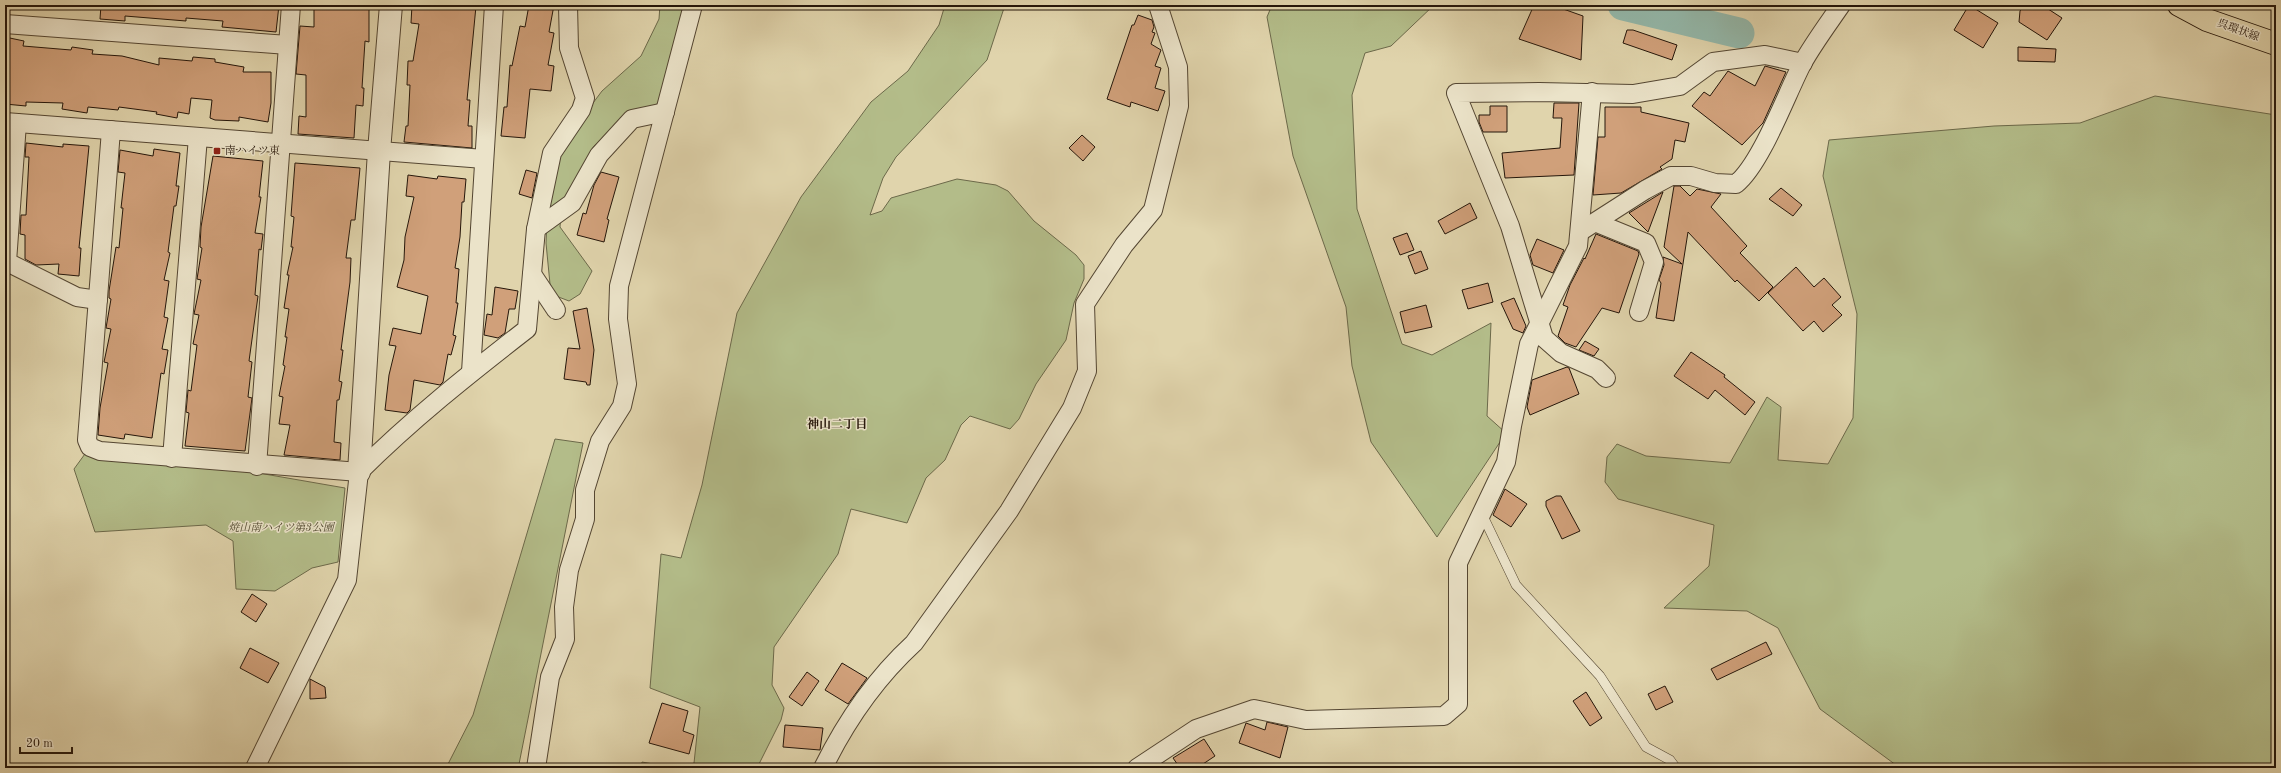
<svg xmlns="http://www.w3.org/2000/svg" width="2281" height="773" font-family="'Old Standard TT','Noto Serif JP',serif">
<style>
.green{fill:#b3bc89;stroke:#6c694a}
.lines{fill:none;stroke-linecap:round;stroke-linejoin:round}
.river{stroke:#94b8aa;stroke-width:31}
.building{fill:#d0a07a;stroke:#25160a}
.service-casing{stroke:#544632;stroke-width:10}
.minor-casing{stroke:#544632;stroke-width:20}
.tertiary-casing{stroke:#544632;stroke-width:24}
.primary-casing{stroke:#25160a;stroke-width:24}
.service{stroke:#ebe3c9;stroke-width:9}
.minor{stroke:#ebe3c9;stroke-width:18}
.tertiary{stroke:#ebe3c9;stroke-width:22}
.primary{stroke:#e0d4ac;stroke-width:22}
.poi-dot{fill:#8f2418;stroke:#ebe3c9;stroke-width:1.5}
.labels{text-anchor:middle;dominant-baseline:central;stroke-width:3;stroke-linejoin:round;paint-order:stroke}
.street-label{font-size:11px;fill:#25160a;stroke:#ebe3c9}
.poi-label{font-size:11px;fill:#25160a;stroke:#ebe3c9;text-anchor:start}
.park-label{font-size:11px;font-style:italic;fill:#504830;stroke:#ebe3c9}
.neighbourhood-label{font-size:12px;font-weight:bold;fill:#25160a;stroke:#ebe3c9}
</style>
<rect width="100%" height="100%" fill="#e0d4ac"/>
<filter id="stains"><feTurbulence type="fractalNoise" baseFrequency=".005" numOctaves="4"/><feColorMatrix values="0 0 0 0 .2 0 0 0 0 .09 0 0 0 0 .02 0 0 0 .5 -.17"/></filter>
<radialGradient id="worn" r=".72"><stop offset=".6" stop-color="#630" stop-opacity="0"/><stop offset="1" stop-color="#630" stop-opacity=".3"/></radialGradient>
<g class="green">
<path d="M660 5H686L661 103 635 112 594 146 561 214 560 227 592 271 580 294 569 301 556 296 550 284 546 243 548 201 563 143 602 91 641 56 659 19Z"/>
<path d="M945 5H1005L987 60 896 157 883 178 870 215 882 211 891 198 957 179 996 185 1008 191 1034 221 1076 255 1084 265V279L1074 303 1066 340 1036 384 1019 419 1010 429 970 416 961 425 945 460 926 478 907 523 851 509 838 554 774 647 772 685 784 708 781 720 757 768H686L694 763 700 707 650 688 661 554 681 558 702 485 737 313 801 197 871 102 908 71 939 25Z"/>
<path d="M1272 5H1434L1391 46 1365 53 1352 95 1357 209 1402 344 1432 355 1491 323 1487 416 1506 433 1437 537 1371 442 1352 366 1346 307 1293 156 1267 17Z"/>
<path d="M2155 96 2276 115V768H1900L1820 709 1778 628 1747 611 1664 608 1709 566 1714 525 1618 499 1605 482 1607 457 1617 444 1646 456 1730 463 1767 397 1781 407 1778 460 1828 464 1853 418 1857 314 1823 176 1829 140 1994 126 2080 123Z"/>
<path d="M555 439 583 443 519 764 517 768H446L473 715Z"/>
<path d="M90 447 172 458 345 488 338 562 312 568 275 591 236 589 233 541 206 525 95 532 74 469Z"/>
<path d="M642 762 675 768H641Z"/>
</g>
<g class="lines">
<path class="river" d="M1623 5 1739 33"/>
</g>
<g class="building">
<path d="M101 5H279L276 32 222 27 223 21 186 18V21L125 16V21L100 19Z"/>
<path d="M314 5H369V42L365 41 362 88H364L363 106 356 105 354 138 298 134 299 116 306 117V75L296 74 300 26 314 27Z"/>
<path d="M412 5 476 6 467 100H470L468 126H472V148L404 142 406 126H408L410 85H407L408 61H413L419 24 411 23Z"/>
<path d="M529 5H554L549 32 554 33 548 65 554 66 551 91 530 89 525 138 501 136 504 107H507L510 65 512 66 520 26 525 27Z"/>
<path d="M1534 5H1552L1583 16 1581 60 1519 39Z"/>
<path d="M1969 5 1998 23 1983 48 1954 30Z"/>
<path d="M2024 5H2042L2062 18 2047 40 2019 22 2020 11Z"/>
<path d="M1138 15 1152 20 1154 27 1152 32 1155 33 1151 44 1161 50 1155 66 1161 68 1155 88 1165 91 1158 111 1131 102 1130 107 1107 99 1132 25H1134Z"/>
<path d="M1627 30H1633L1677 45 1672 60 1623 43Z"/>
<path d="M5 37 24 41 23 46 71 50 72 47 93 50 92 54 122 56 159 65V58L192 61 193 57 215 59V62L244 67 243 72H271V103L268 122 239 117V121L215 120 210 118 212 100 191 98 189 114 178 112 177 118 156 114 157 112 119 107 118 110 88 107 87 113 62 109 63 103 26 102V106L5 104 8 62 5 61Z"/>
<path d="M2018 47 2056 49 2055 62 2018 61Z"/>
<path d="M1765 66 1786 72 1763 123 1742 145 1692 106 1704 92 1710 96 1728 71 1755 86Z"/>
<path d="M1554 103H1579L1574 175 1505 178 1502 153 1560 148 1562 118H1553Z"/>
<path d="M1490 106H1507V132H1483L1479 122V115H1490Z"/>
<path d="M1605 107H1641V112L1689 123 1685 142 1675 140 1672 159 1660 167 1662 169 1621 193 1593 195 1598 137H1605Z"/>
<path d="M1082 135 1095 147 1083 161 1069 148Z"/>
<path d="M26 143 63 147V144L89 146 79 248H81L79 276 58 274 59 264 36 265 25 259V235L20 234 21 215H26L29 157H25Z"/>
<path d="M154 149 180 153 176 186H179L176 206H174L168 252 170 253 164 280 169 281 164 317 168 318 162 349 168 350 164 374 161 373 152 438 125 434 124 439 98 435 100 408 108 363 104 362 111 329 106 328 111 299 109 298V291L116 247 119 248 123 208H121L125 173 118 172 120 150 153 156Z"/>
<path d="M213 156 263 161 259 197H261L255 233 263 234 261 250 259 249 255 295 258 296 249 361 252 362 248 397 252 398 245 451 185 446 189 413 186 412 188 390 191 391 197 345 193 344 199 315 194 314 201 280 197 279 202 248 200 247 201 227Z"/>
<path d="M295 163 360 168 355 220H351L346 258H351L350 282 341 350H343L339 381 342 382 339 400H337L334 442 341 443 340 460 284 455 290 425 279 424 283 397 279 396 285 366 283 365 287 337H285L289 309 284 308 289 275H287L293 247H291L294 217 291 216Z"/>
<path d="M526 170 537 173 532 198 519 194Z"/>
<path d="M601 172 619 177 607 219 609 220 604 242 577 235 583 213 586 214 594 185Z"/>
<path d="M408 175 437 179 438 176 466 179 464 202H462L460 237 455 268 459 269 456 303H458L453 335 456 336 451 355 448 354 443 382 440 385 414 380 410 410 407 413 385 410 389 375 396 346 389 345 393 328 421 334 428 296 397 287 404 260 405 237 414 197 406 196Z"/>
<path d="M1674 186H1680L1690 196 1697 189 1721 194 1711 207 1747 246 1740 253 1773 287 1759 301 1737 280 1735 282 1688 232 1674 321 1656 318 1661 283 1659 280 1664 265 1663 257 1682 264 1664 247Z"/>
<path d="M1781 188 1802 205 1793 216 1769 199Z"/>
<path d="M1663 192 1648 232 1629 213Z"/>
<path d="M1470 203 1477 218 1445 234 1438 221Z"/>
<path d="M1407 233 1414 250 1400 255 1393 238Z"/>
<path d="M1596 234 1638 251 1639 254 1619 313 1602 308 1576 347 1565 343 1558 336 1568 307 1563 305 1570 285 1584 258 1585 259Z"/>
<path d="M1537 239 1564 250 1553 273 1533 265 1530 255Z"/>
<path d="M1421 251 1428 269 1415 274 1408 256Z"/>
<path d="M1796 267 1814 287 1824 278 1841 297 1832 305 1842 315 1823 332 1814 321 1803 331 1768 293Z"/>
<path d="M1488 283 1493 302 1468 309 1462 290Z"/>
<path d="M495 287 518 291 515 309H509L505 333 498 338 484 335 487 314 492 315Z"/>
<path d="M1514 298 1526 326 1523 333 1513 329 1501 303Z"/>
<path d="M1426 305 1432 327 1405 333 1400 312Z"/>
<path d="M587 308 594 350 590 385H587L586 382 564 379 568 348 580 349 573 311Z"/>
<path d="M1585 341 1599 349 1594 356 1579 350Z"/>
<path d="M1691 352 1725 375 1724 377 1755 402 1745 415 1715 390 1708 399 1674 376Z"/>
<path d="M1567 367 1569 368 1579 394 1530 415 1527 407 1532 380Z"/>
<path d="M1505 489 1527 504 1511 527 1493 515Z"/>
<path d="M1556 496H1561L1580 531 1562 539 1546 506V501Z"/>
<path d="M252 594 267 604 256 622 241 612Z"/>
<path d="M1766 642 1772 654 1717 680 1711 669Z"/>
<path d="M250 648 279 663 268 683 240 668Z"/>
<path d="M842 663 867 678 848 704 825 690Z"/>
<path d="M807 672 819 681 802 706 789 697Z"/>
<path d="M310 679 325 687 326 698 310 699Z"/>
<path d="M1665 686 1673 702 1656 710 1648 694Z"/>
<path d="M1586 692 1602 718 1590 726 1573 701Z"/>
<path d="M662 703 688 711 683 731 694 735 689 754 649 743Z"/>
<path d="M1267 722 1288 727 1280 758 1239 743 1246 723 1265 730Z"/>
<path d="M785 725 823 728 820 750 783 747Z"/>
<path d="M1204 739 1215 756 1197 768H1180L1173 758Z"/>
</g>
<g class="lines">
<defs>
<path id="service" d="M1482 514 1516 585 1600 676 1646 747 1670 760 1676 768"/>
<g id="minor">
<path d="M5 24 288 45"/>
<path d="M5 122 484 159"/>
<path d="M17 123 7 262 77 297 98 300"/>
<path d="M111 130 87 440 90 447 100 451 359 472C411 420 469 374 527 329L536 229 552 153 581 110 585 98 569 48 568 5"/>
<path d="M1597 223 1646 243 1654 262 1639 312"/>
<path d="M536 229 572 203 599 155 632 119 665 112"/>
<path d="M1581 231 1645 190 1671 176H1691L1715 183 1736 184C1761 164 1786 95 1802 64 1813 44 1828 24 1841 5"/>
<path d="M532 274 556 310"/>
<path d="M471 372 494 5"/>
<path d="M1606 378 1597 369 1561 353 1544 338 1510 226 1456 93 1539 92 1633 94 1680 86 1713 62 1765 55 1803 63"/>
<path d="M172 458 198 137"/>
<path d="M257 466 291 5"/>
<path d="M255 768 347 580 359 472"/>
<path d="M536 768 550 677 565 639 564 607 569 570 585 519V490L600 441 622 406 627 384 618 319 619 286 693 5"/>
<path d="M823 768C846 721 876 678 914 643L1009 511 1072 408 1087 371 1085 304 1124 245 1153 210 1179 106 1178 67 1158 5"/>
<path d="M1137 768 1196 729 1254 709 1306 720 1444 716 1458 704V563L1506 462 1512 426 1529 344 1578 246 1592 92"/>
</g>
<path id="tertiary" d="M359 472 379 151 391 5"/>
<path id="primary" d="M2179 5 2207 20 2276 44"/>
</defs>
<use href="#service" class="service-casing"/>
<use href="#minor" class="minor-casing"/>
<use href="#tertiary" class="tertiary-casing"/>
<use href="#primary" class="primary-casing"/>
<use href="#service" class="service"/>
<use href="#minor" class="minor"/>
<use href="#tertiary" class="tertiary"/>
<use href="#primary" class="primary"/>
</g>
<rect class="poi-dot" x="213" y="147" width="8" height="8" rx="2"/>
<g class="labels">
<g class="street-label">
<text transform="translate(2238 31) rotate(20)">呉環状線</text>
</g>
<g class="poi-label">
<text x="225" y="151">南ハイツ東</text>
</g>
<g class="park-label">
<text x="281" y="528">焼山南ハイツ第3公園</text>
</g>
<g class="neighbourhood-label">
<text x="837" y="425">神山二丁目</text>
</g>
</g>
<rect width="2281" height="773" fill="none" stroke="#e0d4ac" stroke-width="20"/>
<rect x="6" y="6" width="2269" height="761" fill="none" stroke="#25160a" stroke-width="2"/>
<rect x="10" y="10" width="2261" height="753" fill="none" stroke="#25160a"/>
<path d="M20 747v6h52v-6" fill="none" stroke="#25160a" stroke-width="2"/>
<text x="26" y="747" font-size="12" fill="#25160a" stroke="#ebe3c9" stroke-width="3" paint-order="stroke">20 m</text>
<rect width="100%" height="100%" filter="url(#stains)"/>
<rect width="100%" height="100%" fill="url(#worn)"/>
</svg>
